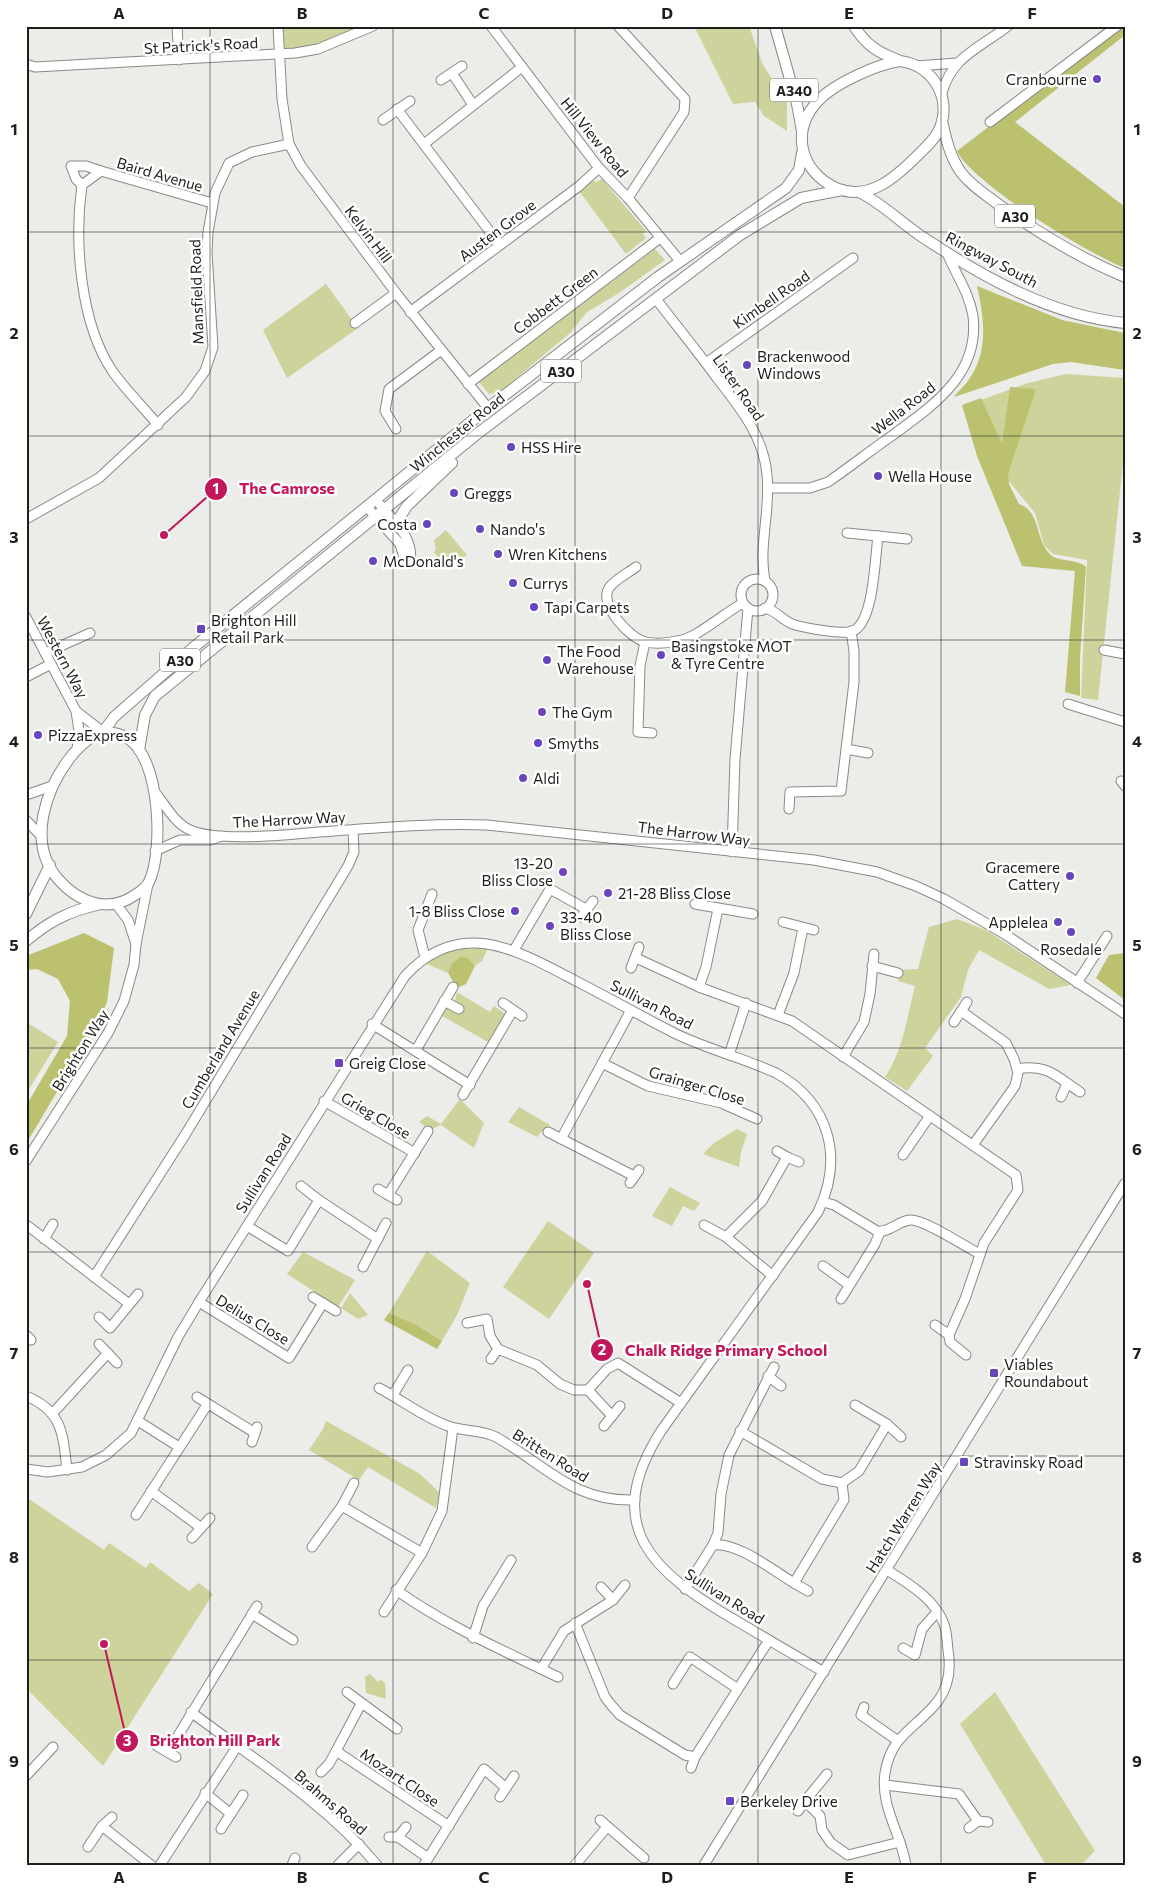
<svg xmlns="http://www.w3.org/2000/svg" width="1151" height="1891" font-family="Commissioner,sans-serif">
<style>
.green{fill:#ced39c}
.forest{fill:#bbc16f}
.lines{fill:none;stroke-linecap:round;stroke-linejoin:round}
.minor-casing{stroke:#898a86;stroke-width:11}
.major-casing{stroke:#898a86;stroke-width:12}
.minor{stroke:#fff;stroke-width:9}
.major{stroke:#fff;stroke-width:10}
.grid{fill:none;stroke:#1e1e1d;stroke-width:1;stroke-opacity:0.55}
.poi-dot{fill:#6845bd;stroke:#fffffe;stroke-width:2}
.labels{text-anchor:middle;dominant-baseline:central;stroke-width:5;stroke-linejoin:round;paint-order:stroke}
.shield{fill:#fffffe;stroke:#626260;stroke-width:1}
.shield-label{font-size:14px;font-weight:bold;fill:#1e1e1d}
.street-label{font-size:15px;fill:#1e1e1d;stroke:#fffffe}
.poi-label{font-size:15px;fill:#1e1e1d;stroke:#fffffe;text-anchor:start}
.leader{fill:none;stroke:#c2185b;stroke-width:2}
.callout-dot{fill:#c2185b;stroke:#fffffe;stroke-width:2}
.mark-label{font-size:15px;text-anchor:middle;font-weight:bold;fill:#fff}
.callout-label{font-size:16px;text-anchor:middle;font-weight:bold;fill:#c2185b;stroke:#fffffe;stroke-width:5;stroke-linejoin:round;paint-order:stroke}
.neatline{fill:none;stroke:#1e1e1d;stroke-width:2}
.grid-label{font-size:16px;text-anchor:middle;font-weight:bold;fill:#1e1e1d}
</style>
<rect width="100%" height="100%" fill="#ecece9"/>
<g class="green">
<path d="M282 26H365L321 45 283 51Z"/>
<path d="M694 26H749L763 65 787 102V131L764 116 755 102 733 104Z"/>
<path d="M602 179 646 231 643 234 646 238 626 254 579 191 593 180 596 182Z"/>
<path d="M655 249 665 260 619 293 587 312 570 333 501 391 489 394 478 381Z"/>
<path d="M326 284 358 328 287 378 263 330Z"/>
<path d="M1066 374 1125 378V444L1098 700 1081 698 1087 560 1053 554 1044 545 1035 513 1007 479 981 400 1028 383Z"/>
<path d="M446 530 467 555 446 568 434 552 436 549 434 540Z"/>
<path d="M957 919 986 930 1071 985 1049 989 979 950 968 970 961 997 925 1048 933 1056 907 1091 885 1077C903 1050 907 1018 915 986L898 981 900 970 918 969 929 927Z"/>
<path d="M488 948 482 961 475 966 468 958 452 963 448 973 425 963 453 949Z"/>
<path d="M457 992 490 1012 494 1006 505 1014 506 1018 490 1043 442 1016 447 1007 460 1015 464 1009 455 1001Z"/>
<path d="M26 1022 58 1042 26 1094Z"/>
<path d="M460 1099 484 1123 474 1148 441 1125 430 1130 419 1122 427 1116 441 1124Z"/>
<path d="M519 1107 550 1125 548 1132H541L537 1137 508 1122Z"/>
<path d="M737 1129 747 1134 741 1152 739 1167 703 1154 714 1143Z"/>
<path d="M670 1187 700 1203 694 1211 683 1206 672 1226 652 1216Z"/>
<path d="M548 1221 594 1253 549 1319 503 1287Z"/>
<path d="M427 1251 470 1283 457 1315 442 1341 415 1324 389 1313Z"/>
<path d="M303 1252 355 1280 338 1307 287 1274Z"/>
<path d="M350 1293 368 1315 358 1319 341 1308Z"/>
<path d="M326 1421 420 1474 440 1493 436 1508 368 1467 359 1480 309 1450 323 1429Z"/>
<path d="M26 1497 104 1550 109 1543 146 1568 150 1562 189 1591 199 1583 213 1594 103 1766 26 1688Z"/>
<path d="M370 1674 378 1682 380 1679 385 1683 386 1699 366 1693 365 1677Z"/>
<path d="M995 1692 1095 1851 1081 1865H1046L960 1724Z"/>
</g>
<g class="forest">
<path d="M1120 26H1125V35L1015 122 1125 207V268C1090 255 972 183 957 151Z"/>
<path d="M977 286 1062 320 1125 333V370L1071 362 1053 364 954 397C958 391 965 386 969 379 989 352 984 317 977 286Z"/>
<path d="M1010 387 1036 389 1008 474 1009 484 1019 504C1040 511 1035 536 1048 552 1057 564 1075 557 1086 567L1080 658V696L1065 692 1075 571 1022 566 977 456 962 405 981 398 1002 444Z"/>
<path d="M84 933 114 948 107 1002 99 1021 26 1144V1106L67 1036 70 1001 58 979 37 969 26 970V956Z"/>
<path d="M1125 953V1000L1096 978 1109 955Z"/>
<path d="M461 957 468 958 475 966 466 984 457 988 448 973 452 963Z"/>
<path d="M389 1313 415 1324 442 1341 437 1349 384 1320Z"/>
</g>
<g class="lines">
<defs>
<g id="minor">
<path d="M177 26 179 60"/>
<path d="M278 26 282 99 289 144 301 166 396 293 488 408"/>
<path d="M491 26 599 168 628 198 680 261"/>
<path d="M618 26 685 99 684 112 628 198"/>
<path d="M26 64 35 67 295 53 318 49 373 26"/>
<path d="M917 66 957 63"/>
<path d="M452 73 473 105"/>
<path d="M441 80 462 66"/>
<path d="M942 93C952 56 980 48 1008 26"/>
<path d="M397 109 500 245"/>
<path d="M383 120 410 101"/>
<path d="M990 122 1117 26"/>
<path d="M424 144 522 67"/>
<path d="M82 185 76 179 71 166H86L101 171"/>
<path d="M656 299C676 325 697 351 717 378 739 407 764 436 767 475 771 510 758 546 765 581"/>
<path d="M410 312 578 187 599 168"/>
<path d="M355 323 396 293"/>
<path d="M706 363 853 258"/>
<path d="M468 384 660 238"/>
<path d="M158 425C143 407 126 390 113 372 80 324 74 241 82 185L101 171 212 203"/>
<path d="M396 429 385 411 389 389 440 351"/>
<path d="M768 488H810L828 482C850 467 871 450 893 435 934 405 980 374 973 316 969 292 956 275 947 253"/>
<path d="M376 500C392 520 415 536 410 564"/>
<path d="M367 507 400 544 405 561"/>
<path d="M26 519 99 478 186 397 205 371 213 347 207 253 208 232 215 193 229 163 252 152 289 144"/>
<path d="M847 533 878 536"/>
<path d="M636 567C628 573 614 580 609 588 598 604 630 639 646 642 655 644 668 643 677 641 696 639 724 613 743 603"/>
<circle cx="757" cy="595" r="16"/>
<path d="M765 608C778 611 783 622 795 625 806 628 843 635 853 631 874 622 875 557 878 536L907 539"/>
<path d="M26 617 76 711 79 731 77 750"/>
<path d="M645 642 640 666 638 732 652 733"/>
<path d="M1104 650 1125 654"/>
<path d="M45 653 90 633"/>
<path d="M26 677 51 664"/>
<path d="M1068 704 1125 722"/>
<path d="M76 711 103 732"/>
<path d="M846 749 868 753"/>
<path d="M1121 781 1125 786"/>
<path d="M154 791C165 804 174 823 190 830 219 842 286 835 319 832 375 828 431 823 487 825L814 860 877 872 916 886 944 899 1003 933 1125 1014"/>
<path d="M26 795 52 786"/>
<path d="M789 809 790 792 841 791 854 682V651L851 631"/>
<path d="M26 820 42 837"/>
<path d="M155 851 180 840H211L221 836"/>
<path d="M732 852 735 759 748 608"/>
<path d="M116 904 128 920 136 944"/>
<path d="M695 904 753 914"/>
<path d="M581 917 593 901"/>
<path d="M783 922 814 930"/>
<path d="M514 950 550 889 586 909"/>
<path d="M425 957 418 930 432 894"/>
<path d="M636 958 699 987 792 1021 1016 1175 1018 1190 984 1243 965 1299 949 1335 935 1325"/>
<path d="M872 966 898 973"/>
<path d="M631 968 639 947"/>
<path d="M1077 983 1107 936"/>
<path d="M699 987 706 967 718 909"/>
<path d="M444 1001 459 1009"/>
<path d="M503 1003 522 1016"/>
<path d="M961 1011 1006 1043 1014 1059 1018 1073 1015 1086 973 1145"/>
<path d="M778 1015 794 973 803 928"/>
<path d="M954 1022 967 1002"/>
<path d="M372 1024 470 1085"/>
<path d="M416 1050 453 987"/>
<path d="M729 1055 746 1003"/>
<path d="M843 1057 864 1022 870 994 874 954"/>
<path d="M602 1063 648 1086 721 1103 757 1119"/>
<path d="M1017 1069C1047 1063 1057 1077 1080 1092"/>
<path d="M463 1095 513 1010"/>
<path d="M1061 1097 1067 1084"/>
<path d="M324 1101 415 1153"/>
<path d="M548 1132 634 1176"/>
<path d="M561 1139 631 1010"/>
<path d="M777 1151 787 1157"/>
<path d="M903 1155 929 1117"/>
<path d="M26 1161 108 1033 124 1001 134 965 136 944 148 884"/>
<path d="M630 1183 639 1170"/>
<path d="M301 1186 319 1200"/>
<path d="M378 1189 397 1200"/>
<path d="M388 1195 428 1131"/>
<path d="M823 1202 834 1205 877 1231C889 1233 898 1221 910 1220 924 1219 964 1246 980 1254"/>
<path d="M704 1225 726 1237"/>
<path d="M28 1226 128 1303"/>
<path d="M247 1226 288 1251 319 1200 378 1239"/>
<path d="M44 1239 53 1224"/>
<path d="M823 1266 848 1284"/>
<path d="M363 1267 386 1223"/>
<path d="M773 1276 726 1237 762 1201 787 1157 799 1162"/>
<path d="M94 1277 185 1135 348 866 354 852 353 830"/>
<path d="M313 1297 336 1311"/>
<path d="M841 1299 875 1244 880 1232"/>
<path d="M199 1302 289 1358 323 1303"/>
<path d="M99 1317 110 1328 138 1294"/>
<path d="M467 1323 487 1319 490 1336 498 1349 537 1365 560 1384 574 1390H588L607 1369 618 1363 681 1403"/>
<path d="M26 1335 31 1340"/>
<path d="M949 1335 950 1342 966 1355"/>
<path d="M99 1344 117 1363"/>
<path d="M491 1359 498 1349"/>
<path d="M768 1376 781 1386"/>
<path d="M379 1388C402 1400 423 1417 448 1426 464 1432 481 1429 496 1437 546 1465 572 1502 635 1500"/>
<path d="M588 1390 612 1416 620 1406"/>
<path d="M393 1395 408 1370"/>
<path d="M26 1396C63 1411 63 1435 67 1470"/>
<path d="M197 1397 255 1433"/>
<path d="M53 1413 108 1353"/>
<path d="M138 1421 179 1447"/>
<path d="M887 1424 901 1437"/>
<path d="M604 1426 612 1416"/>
<path d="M740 1431 822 1479 842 1483 859 1471 887 1424 855 1405"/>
<path d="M252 1442 257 1427"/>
<path d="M26 1469 48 1472 82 1467 106 1455 131 1433 178 1337 199 1302 405 976C460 916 517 950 576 981 609 998 641 1016 674 1033 707 1049 743 1058 776 1073 830 1103 844 1158 818 1212L661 1431C600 1527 653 1572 735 1620 764 1637 794 1655 824 1672"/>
<path d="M151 1491 200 1527"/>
<path d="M342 1506 354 1483"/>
<path d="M136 1515 207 1405"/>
<path d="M192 1538 210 1518"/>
<path d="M713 1545C736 1541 774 1571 794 1583L844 1500 842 1483"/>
<path d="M312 1547 342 1506 422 1553"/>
<path d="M887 1570C908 1583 935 1599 944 1624 947 1632 947 1642 948 1650 951 1668 949 1686 938 1701 917 1728 891 1734 885 1773 880 1807 901 1833 906 1865"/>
<path d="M794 1583 808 1591"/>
<path d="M601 1587 613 1600"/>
<path d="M685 1589 713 1545 718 1533 721 1494 729 1455 774 1367"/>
<path d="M396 1590C447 1626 502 1650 558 1677"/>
<path d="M384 1612 422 1553 442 1511 453 1428"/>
<path d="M252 1614 293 1640"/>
<path d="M575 1623 605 1697 612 1706 620 1715 685 1755 695 1757 769 1640"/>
<path d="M473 1638 483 1606 511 1560"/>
<path d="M903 1648 915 1655 922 1629 937 1612"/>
<path d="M541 1669 564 1631 613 1600 625 1585"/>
<path d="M673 1684 690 1657 738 1689"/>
<path d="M347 1692 397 1729"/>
<path d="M361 1704 336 1751 449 1826"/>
<path d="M864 1707 861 1715 898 1741"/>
<path d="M191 1712C256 1761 324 1802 377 1865"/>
<path d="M157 1746 176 1757"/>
<path d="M168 1752 257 1606"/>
<path d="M691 1768 695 1757"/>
<path d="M321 1772 329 1764 336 1751"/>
<path d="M827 1774 805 1801 820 1816 822 1830 831 1843 848 1855 900 1842"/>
<path d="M26 1776 53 1747"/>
<path d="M885 1785 959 1794 978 1821 969 1828"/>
<path d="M205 1793 231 1814"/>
<path d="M500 1797 514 1776"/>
<path d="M798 1811 805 1801"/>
<path d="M600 1820 644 1858"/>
<path d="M978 1821 988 1822"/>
<path d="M102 1826 151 1865"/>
<path d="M221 1829 243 1795"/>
<path d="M389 1837H398L428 1858"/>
<path d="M398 1837 406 1827"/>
<path d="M88 1847 102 1826 112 1817"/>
<path d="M160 1865 238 1745"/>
<path d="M292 1865 295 1858"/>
<path d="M338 1865 359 1844"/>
<path d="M424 1865 484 1769 506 1788"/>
<path d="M575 1865 607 1827"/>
<path d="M704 1865 1125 1183"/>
</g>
<g id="major">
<path d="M775 26 797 104 802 131"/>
<path d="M854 26C866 45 877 52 898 60"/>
<path d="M900 61C934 65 954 101 938 132 933 141 925 148 918 155 896 177 869 202 836 188 799 171 790 129 819 100 835 83 878 64 900 61Z"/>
<path d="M942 121C946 139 950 156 960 171 969 184 986 195 998 204 1038 233 1080 258 1125 277"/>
<path d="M859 192C883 204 899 221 921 236 981 276 1051 316 1125 323"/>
<path d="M396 523 407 506 452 463"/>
<path d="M103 732 114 717 194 647 488 408 658 277 786 188 799 170 802 153"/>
<path d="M103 732C112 732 122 734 129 739 160 760 164 850 149 882 146 888 140 892 135 895 108 914 78 902 58 879 26 842 46 787 73 754 81 745 91 735 103 732Z"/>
<path d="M139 750 145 715 155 696 477 434 740 235 801 198 842 190"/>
<path d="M26 914 50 865"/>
<path d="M26 941C48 922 69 911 97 905"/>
</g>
</defs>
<use href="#minor" class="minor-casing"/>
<use href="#major" class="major-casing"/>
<use href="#minor" class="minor"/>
<use href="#major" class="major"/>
</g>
<path class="grid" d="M210 26V1865M393 26V1865M575 26V1865M758 26V1865M941 26V1865M26 232H1125M26 436H1125M26 640H1125M26 844H1125M26 1048H1125M26 1252H1125M26 1456H1125M26 1660H1125"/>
<g class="poi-dot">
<circle cx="1097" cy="79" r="5"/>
<circle cx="747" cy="365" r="5"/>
<circle cx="511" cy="447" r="5"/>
<circle cx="878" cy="476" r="5"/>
<circle cx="454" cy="493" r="5"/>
<circle cx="427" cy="524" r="5"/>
<circle cx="480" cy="529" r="5"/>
<circle cx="498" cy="554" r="5"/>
<circle cx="373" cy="561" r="5"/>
<circle cx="513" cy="583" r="5"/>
<circle cx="534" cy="607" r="5"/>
<rect x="196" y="624" width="10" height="10" rx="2.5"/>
<circle cx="661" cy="655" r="5"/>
<circle cx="547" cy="660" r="5"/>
<circle cx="542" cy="712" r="5"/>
<circle cx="38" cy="735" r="5"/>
<circle cx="538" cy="743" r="5"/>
<circle cx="523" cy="778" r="5"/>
<circle cx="563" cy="872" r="5"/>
<circle cx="1070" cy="876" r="5"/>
<circle cx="608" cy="893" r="5"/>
<circle cx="515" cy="911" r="5"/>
<circle cx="1058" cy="922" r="5"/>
<circle cx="550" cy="926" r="5"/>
<circle cx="1071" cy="932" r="5"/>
<rect x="334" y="1058" width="10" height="10" rx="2.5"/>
<rect x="989" y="1368" width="10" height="10" rx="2.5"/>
<rect x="959" y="1457" width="10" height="10" rx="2.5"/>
<rect x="725" y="1796" width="10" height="10" rx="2.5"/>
</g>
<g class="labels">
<g class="shield">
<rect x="770" y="78.5" width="48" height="23" rx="4"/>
<rect x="995" y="204.5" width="40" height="23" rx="4"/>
<rect x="541" y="359.5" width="40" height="23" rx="4"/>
<rect x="160" y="648.5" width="40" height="23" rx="4"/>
</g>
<g class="shield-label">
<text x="794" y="90">A340</text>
<text x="1015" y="216">A30</text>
<text x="561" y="371">A30</text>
<text x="180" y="660">A30</text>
</g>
<g class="street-label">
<text transform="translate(201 45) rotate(-3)">St Patrick's Road</text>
<text transform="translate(595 137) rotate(51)">Hill View Road</text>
<text transform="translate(160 174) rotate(16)">Baird Avenue</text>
<text transform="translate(497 230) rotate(-37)">Austen Grove</text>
<text transform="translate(369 234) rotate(53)">Kelvin Hill</text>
<text transform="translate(992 259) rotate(28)">Ringway South</text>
<text transform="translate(196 292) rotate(-92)">Mansfield Road</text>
<text transform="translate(771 299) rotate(-35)">Kimbell Road</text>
<text transform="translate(555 300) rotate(-37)">Cobbett Green</text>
<text transform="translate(739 387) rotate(55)">Lister Road</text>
<text transform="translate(903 408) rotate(-38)">Wella Road</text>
<text transform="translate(457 432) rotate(-39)">Winchester Road</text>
<text transform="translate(63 657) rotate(62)">Western Way</text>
<text transform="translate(289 819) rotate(-3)">The Harrow Way</text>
<text transform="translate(694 833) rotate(7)">The Harrow Way</text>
<text transform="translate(652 1004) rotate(27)">Sullivan Road</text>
<text transform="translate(220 1049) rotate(-59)">Cumberland Avenue</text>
<text transform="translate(80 1050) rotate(-58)">Brighton Way</text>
<text transform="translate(697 1085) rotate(17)">Grainger Close</text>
<text transform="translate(376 1115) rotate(30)">Grieg Close</text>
<text transform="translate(263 1173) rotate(-58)">Sullivan Road</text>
<text transform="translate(253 1319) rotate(31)">Delius Close</text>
<text transform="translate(551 1455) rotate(32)">Britten Road</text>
<text transform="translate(903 1517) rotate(-58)">Hatch Warren Way</text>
<text transform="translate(725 1596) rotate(32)">Sullivan Road</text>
<text transform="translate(400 1777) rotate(34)">Mozart Close</text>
<text transform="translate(331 1802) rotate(41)">Brahms Road</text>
</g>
<g class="poi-label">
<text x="1087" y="79" text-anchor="end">Cranbourne</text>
<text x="757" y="356">Brackenwood<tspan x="757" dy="17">Windows</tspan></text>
<text x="521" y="447">HSS Hire</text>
<text x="888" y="476">Wella House</text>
<text x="464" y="493">Greggs</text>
<text x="417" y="524" text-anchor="end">Costa</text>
<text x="490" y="529">Nando's</text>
<text x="508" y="554">Wren Kitchens</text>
<text x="383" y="561">McDonald's</text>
<text x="523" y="583">Currys</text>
<text x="544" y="607">Tapi Carpets</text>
<text x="211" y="620">Brighton Hill<tspan x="211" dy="17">Retail Park</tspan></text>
<text x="671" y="646">Basingstoke MOT<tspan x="671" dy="17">&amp; Tyre Centre</tspan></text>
<text x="557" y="651">The Food<tspan x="557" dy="17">Warehouse</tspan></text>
<text x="552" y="712">The Gym</text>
<text x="48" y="735">PizzaExpress</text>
<text x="548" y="743">Smyths</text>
<text x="533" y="778">Aldi</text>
<text x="553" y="863" text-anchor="end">13-20<tspan x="553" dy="17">Bliss Close</tspan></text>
<text x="1060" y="867" text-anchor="end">Gracemere<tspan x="1060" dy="17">Cattery</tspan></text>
<text x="618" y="893">21-28 Bliss Close</text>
<text x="505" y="911" text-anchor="end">1-8 Bliss Close</text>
<text x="560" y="917">33-40<tspan x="560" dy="17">Bliss Close</tspan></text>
<text x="1048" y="922" text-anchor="end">Applelea</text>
<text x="1071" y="949" text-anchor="middle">Rosedale</text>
<text x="349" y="1063">Greig Close</text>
<text x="1004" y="1364">Viables<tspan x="1004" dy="17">Roundabout</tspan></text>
<text x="974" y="1462">Stravinsky Road</text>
<text x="740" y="1801">Berkeley Drive</text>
</g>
</g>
<path class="leader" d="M164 535L216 489M587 1284L602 1350M104 1644L127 1741"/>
<g class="callout-dot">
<circle cx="164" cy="535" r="5"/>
<circle cx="587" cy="1284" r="5"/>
<circle cx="104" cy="1644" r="5"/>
<circle cx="216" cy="489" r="12"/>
<circle cx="602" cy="1350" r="12"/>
<circle cx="127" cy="1741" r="12"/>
</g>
<g class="mark-label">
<text x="216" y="494">1</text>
<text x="602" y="1355">2</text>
<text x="127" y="1746">3</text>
</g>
<g class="callout-label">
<text x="287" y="494">The Camrose</text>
<text x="726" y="1356">Chalk Ridge Primary School</text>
<text x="215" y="1746">Brighton Hill Park</text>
</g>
<rect width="1151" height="1891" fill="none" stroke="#fffffe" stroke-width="55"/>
<rect x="28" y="28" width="1096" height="1836" class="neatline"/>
<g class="grid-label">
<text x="119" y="19">A</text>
<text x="302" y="19">B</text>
<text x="484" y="19">C</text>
<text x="667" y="19">D</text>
<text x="849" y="19">E</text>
<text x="1032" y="19">F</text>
<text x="14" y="135">1</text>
<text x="1137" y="135">1</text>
<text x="14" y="339">2</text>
<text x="1137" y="339">2</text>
<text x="14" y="543">3</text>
<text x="1137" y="543">3</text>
<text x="14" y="747">4</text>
<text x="1137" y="747">4</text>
<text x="14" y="951">5</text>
<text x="1137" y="951">5</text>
<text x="14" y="1155">6</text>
<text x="1137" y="1155">6</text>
<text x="14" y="1359">7</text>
<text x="1137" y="1359">7</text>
<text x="14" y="1563">8</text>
<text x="1137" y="1563">8</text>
<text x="14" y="1767">9</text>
<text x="1137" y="1767">9</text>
<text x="119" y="1883">A</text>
<text x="302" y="1883">B</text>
<text x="484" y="1883">C</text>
<text x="667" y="1883">D</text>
<text x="849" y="1883">E</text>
<text x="1032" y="1883">F</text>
</g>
</svg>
